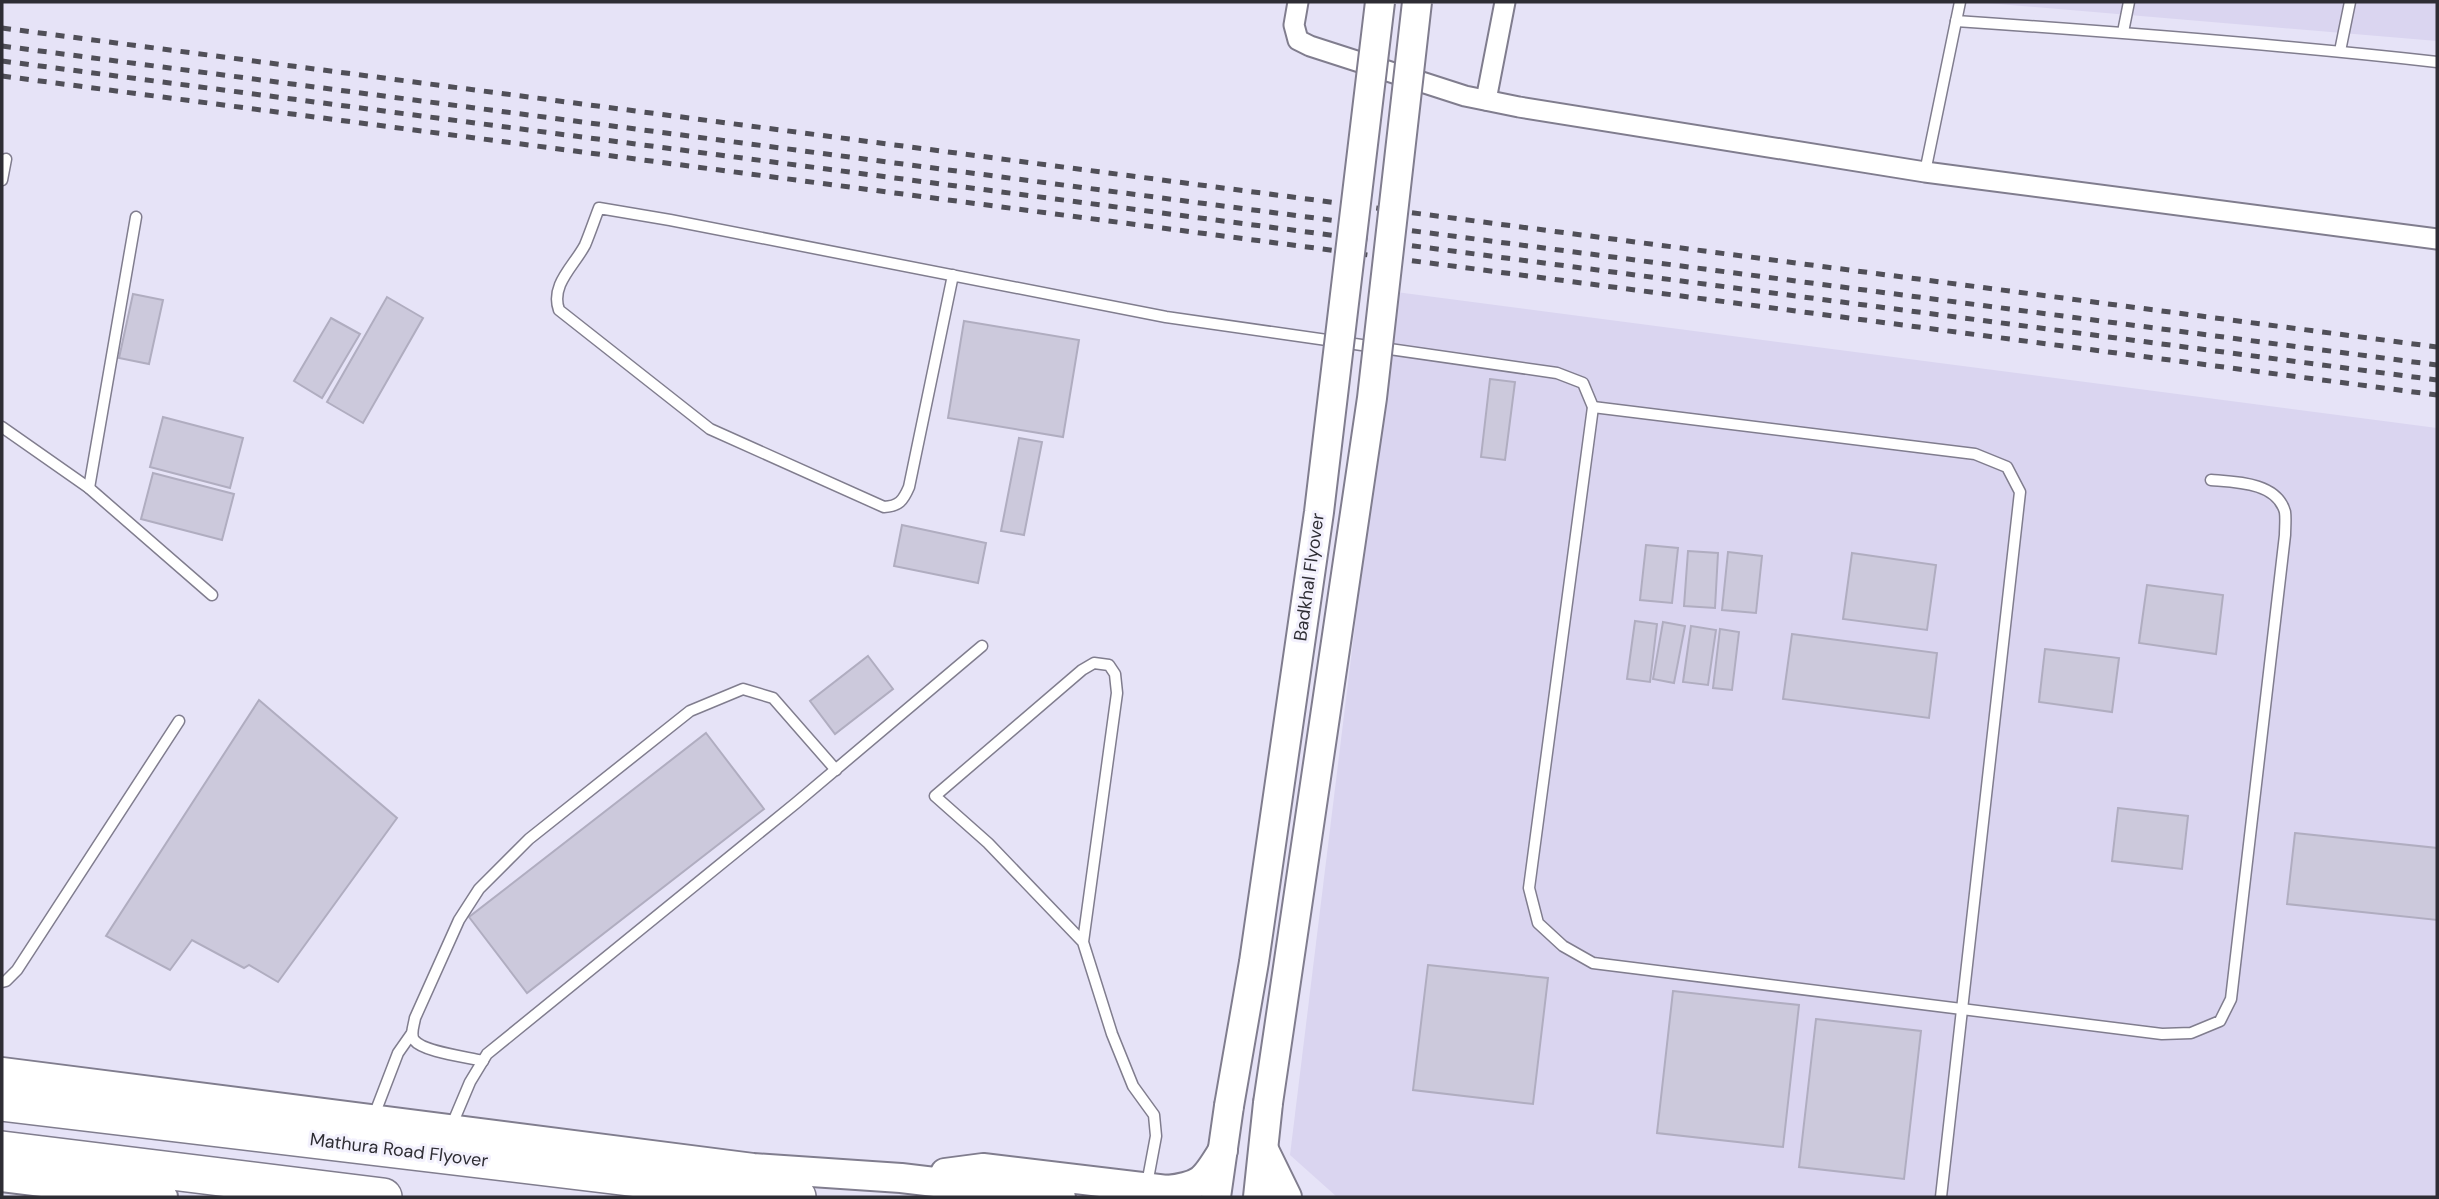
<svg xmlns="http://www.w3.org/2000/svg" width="2439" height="1199" font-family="'DM Sans',sans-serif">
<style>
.built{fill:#dad5f0}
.building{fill:#ccc9dc;stroke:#b0adc0;stroke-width:2}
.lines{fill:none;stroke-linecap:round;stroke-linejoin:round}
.lane-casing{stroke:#807d8e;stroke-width:13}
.street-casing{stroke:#807d8e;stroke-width:23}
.secondary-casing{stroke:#807d8e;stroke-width:32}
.highway-casing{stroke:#807d8e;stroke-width:40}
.lane{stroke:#fff;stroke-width:10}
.street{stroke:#fff;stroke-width:19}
.secondary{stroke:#fff;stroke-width:28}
.highway{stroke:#fff;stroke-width:37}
.rail{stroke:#504f58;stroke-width:5;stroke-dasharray:9 9;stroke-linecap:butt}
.secondary-bridge-casing{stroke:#807d8e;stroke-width:32;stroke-linecap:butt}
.secondary-bridge{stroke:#fff;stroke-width:28}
.labels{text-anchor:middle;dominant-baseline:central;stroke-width:6;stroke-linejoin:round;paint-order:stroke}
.street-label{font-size:18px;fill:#2e2d34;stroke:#f3f1fd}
</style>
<rect width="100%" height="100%" fill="#e6e3f7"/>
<g class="built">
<path d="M1975 2H2437V41Z"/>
<path d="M1396 292 2437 428V1197H1337L1290 1155Z"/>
</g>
<g class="building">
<path d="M133 294 163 300 149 364 119 358Z"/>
<path d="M387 297 423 318 363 423 327 402Z"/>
<path d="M331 318 360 334 322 398 294 381Z"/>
<path d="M964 321 1079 340 1063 437 948 418Z"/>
<path d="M1490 379 1515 382 1505 460 1481 457Z"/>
<path d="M163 417 243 438 230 488 150 467Z"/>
<path d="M1019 438 1042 442 1024 535 1001 531Z"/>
<path d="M153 473 234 494 222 540 141 519Z"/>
<path d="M902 525 986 543 978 583 894 566Z"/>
<path d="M1646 545 1678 548 1672 603 1640 600Z"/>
<path d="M1688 551 1718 553 1715 608 1684 606Z"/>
<path d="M1728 552 1762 556 1756 613 1722 610Z"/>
<path d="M1852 553 1936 565 1927 630 1843 619Z"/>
<path d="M2147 585 2223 595 2216 654 2139 643Z"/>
<path d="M1635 621 1657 624 1650 682 1627 679Z"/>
<path d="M1663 622 1685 626 1674 683 1653 679Z"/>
<path d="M1691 626 1716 630 1708 685 1683 682Z"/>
<path d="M1720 629 1739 632 1732 690 1713 688Z"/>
<path d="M1792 634 1937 653 1929 718 1783 699Z"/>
<path d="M2045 649 2119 658 2112 712 2039 702Z"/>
<path d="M868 656 893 689 835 734 810 701Z"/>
<path d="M259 700 397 818 278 982 249 965 244 968 192 940 170 970 106 936Z"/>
<path d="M706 733 764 809 527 993 469 917Z"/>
<path d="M2118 808 2188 816 2182 869 2112 861Z"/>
<path d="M2295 833 2437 848V920L2287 904Z"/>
<path d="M1428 965 1548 978 1533 1104 1413 1090Z"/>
<path d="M1673 991 1799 1005 1783 1147 1657 1133Z"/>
<path d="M1816 1019 1921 1031 1904 1179 1799 1167Z"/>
</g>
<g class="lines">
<defs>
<g id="lane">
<path d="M1956 21C2117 32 2277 44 2437 62"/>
<path d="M2123 32 2129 2"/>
<path d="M2340 51 2350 2"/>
<path d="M1925 172 1960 2"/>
<path d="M2 180 6 159"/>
<path d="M953 275 909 487C903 501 899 506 884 507L710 429 559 310C550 285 574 266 585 245 590 233 594 221 599 208L670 220 1166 317 1557 373 1583 383 1593 407 1529 888 1538 923 1563 946 1593 963 2162 1034 2191 1033 2220 1021 2231 999 2285 535C2285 528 2286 519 2285 512 2277 482 2235 482 2211 480"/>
<path d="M1593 407 1975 454 2007 467 2020 492 1941 1197"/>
<path d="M2 427 89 488 212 595"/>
<path d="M89 488 136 217"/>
<path d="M1083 942 1117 693 1115 674 1109 665 1094 663 1082 670 935 796 988 843 1083 942 1112 1034 1133 1086 1154 1115 1156 1136 1147 1184"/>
<path d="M2 982 6 981 17 970 179 721"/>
<path d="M483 1061C467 1057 423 1052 414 1040 410 1034 414 1025 415 1018L459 920 479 889 529 839 690 711 743 689 773 698 836 770"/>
<path d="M373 1118 398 1053 412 1033"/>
<path d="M451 1127 470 1082 487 1054 796 803 982 646"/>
</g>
<g id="street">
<path d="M1298 2 1294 25 1298 40 1310 46 1465 96 1519 107 1925 172 2437 239"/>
<path d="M1486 100 1505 2"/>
</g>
<g id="secondary">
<path d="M2 1072 753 1168 901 1178 1061 1197"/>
<path d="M1265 1152 1287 1197"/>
<path d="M945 1173 983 1168 1167 1190C1203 1186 1205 1179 1223 1150"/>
<path d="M2 1177 163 1197"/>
<path d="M1216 1197 1229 1106"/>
<path d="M1258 1197 1268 1103"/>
</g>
<g id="highway">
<path d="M2 1102 797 1197"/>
<path d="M2 1150 383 1197"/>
</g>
</defs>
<use href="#lane" class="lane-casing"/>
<use href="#street" class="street-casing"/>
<use href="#secondary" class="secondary-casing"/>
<use href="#highway" class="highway-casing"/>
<use href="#lane" class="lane"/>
<use href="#street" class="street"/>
<use href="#secondary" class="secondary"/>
<use href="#highway" class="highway"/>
<g class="rail">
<path d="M2 28 2437 347"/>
<path d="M2 46 2437 365"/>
<path d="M2 61 2437 380"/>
<path d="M2 76 2437 395"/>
</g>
<defs>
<g id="secondary-bridge">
<path d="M1268 1103 1372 398 1417 2"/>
<path d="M1229 1106 1254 962 1319 512 1380 2"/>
</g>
</defs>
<use href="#secondary-bridge" class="secondary-bridge-casing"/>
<use href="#secondary-bridge" class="secondary-bridge"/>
</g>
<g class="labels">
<g class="street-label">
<text transform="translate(1309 577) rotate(-82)">Badkhal Flyover</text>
<text transform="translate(399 1150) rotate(7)">Mathura Road Flyover</text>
</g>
</g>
<rect width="2439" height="1199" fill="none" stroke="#2e2d34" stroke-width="7"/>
</svg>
